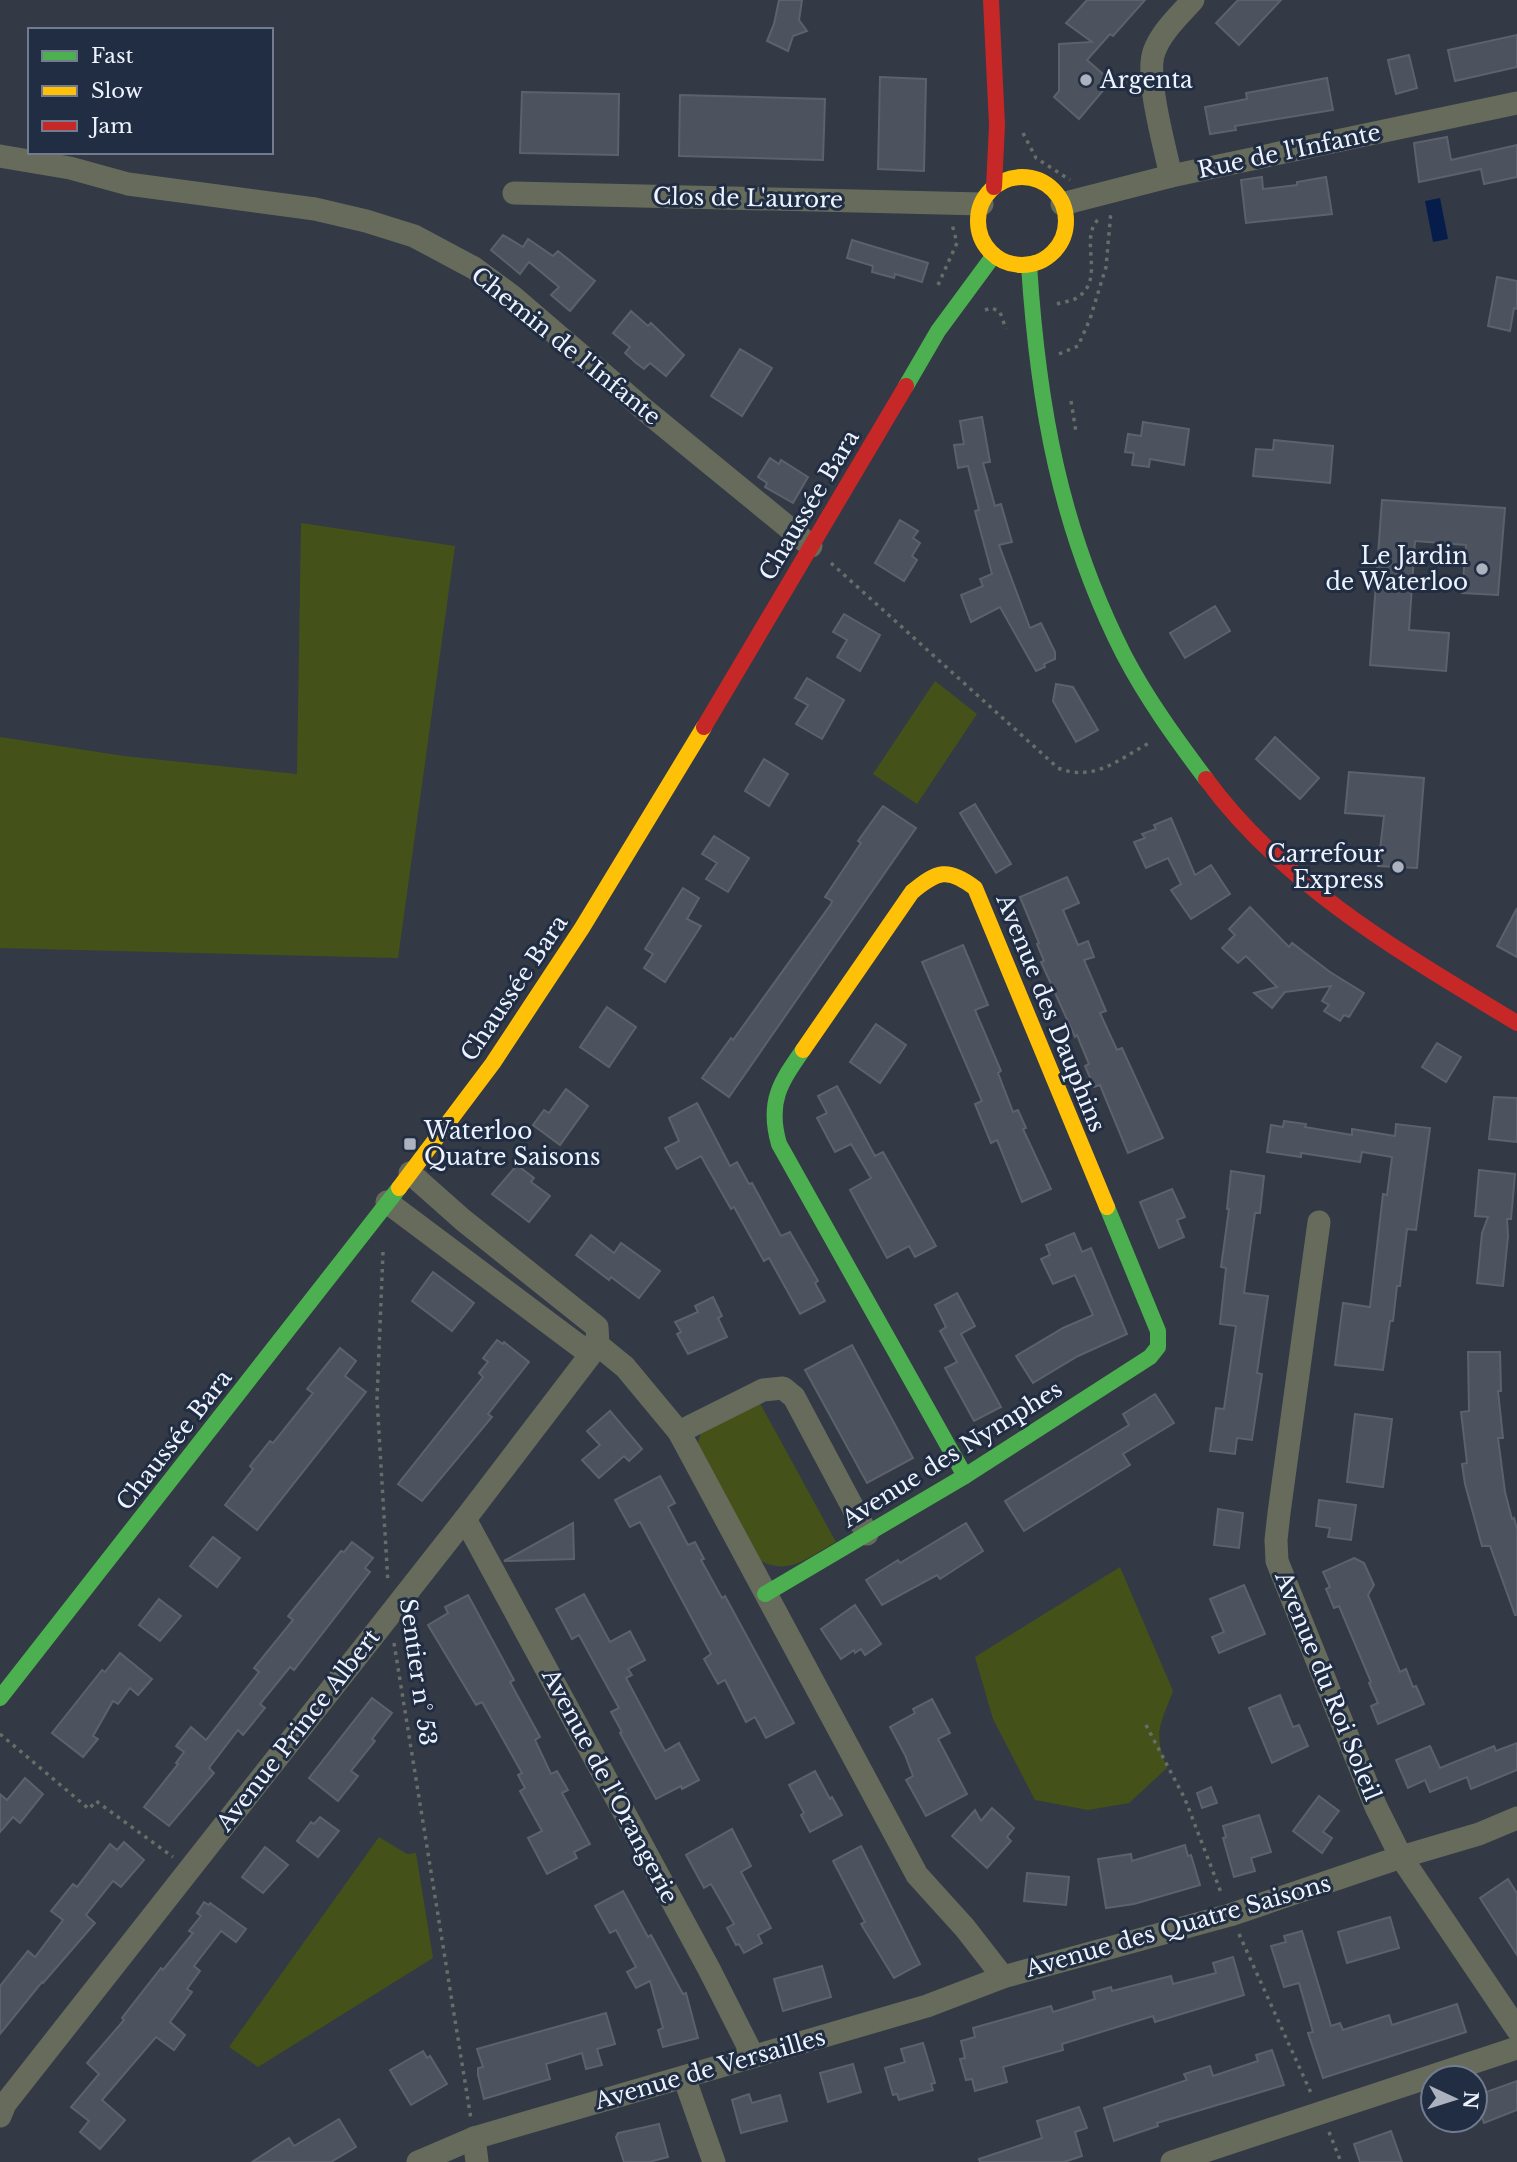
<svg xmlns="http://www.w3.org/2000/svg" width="1517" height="2162" font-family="'Libre Baskerville',serif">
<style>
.grass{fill:#44521a}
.water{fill:#061d4c}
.building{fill:#4d535e;stroke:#5c626c;stroke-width:2}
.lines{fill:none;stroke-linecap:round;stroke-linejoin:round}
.path{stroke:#696d67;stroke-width:3.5;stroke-dasharray:3.5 5;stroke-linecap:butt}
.street{stroke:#666b5c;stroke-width:23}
.fast{stroke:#4caf50;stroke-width:16}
.slow{stroke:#ffc107;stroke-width:16}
.jam{stroke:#c62828;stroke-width:16}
.poi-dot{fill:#acb2be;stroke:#212d42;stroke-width:2.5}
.labels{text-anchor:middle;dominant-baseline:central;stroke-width:6;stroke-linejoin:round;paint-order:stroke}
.poi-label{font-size:23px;fill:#edf3ff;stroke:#212d42;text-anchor:start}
.street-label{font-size:23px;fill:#edf3ff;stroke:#212d42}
</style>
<rect width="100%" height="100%" fill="#333945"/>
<g class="grass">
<path d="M301 523 455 546 398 958 0 948V737L124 756 297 774Z"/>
<path d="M935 681 977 714 917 804 873 774Z"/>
<path d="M757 1398 836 1542C806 1558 788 1578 755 1558L697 1444 701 1433Z"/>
<path d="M1120 1567 1173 1691C1160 1726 1153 1732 1167 1768L1129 1803 1088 1810 1035 1800 993 1719 975 1657Z"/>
<path d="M379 1837 407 1854 416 1853 433 1958 258 2067 229 2047Z"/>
</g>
<path class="water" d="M1440 198 1448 239 1433 242 1425 201Z"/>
<g class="building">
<path d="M779 0H802L799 20 807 31 793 36 788 51 767 41 774 24Z"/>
<path d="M1087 0H1145L1113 36 1110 34 1087 60 1111 81 1079 119 1054 97 1059 91V44L1092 42 1066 23Z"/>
<path d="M1238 0H1281L1239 45 1216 23Z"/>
<path d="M1517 35V67L1455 81 1448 50Z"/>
<path d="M1409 55 1417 88 1396 94 1388 60Z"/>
<path d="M880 77 926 79 924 171 878 169Z"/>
<path d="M1327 78 1333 110 1235 126 1236 130 1210 134 1205 107 1247 99 1246 93Z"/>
<path d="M522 92 619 94 618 155 520 153Z"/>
<path d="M680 95 825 99 823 160 679 156Z"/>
<path d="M1447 137 1451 160 1517 145V177L1484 184 1481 169 1419 182 1414 143Z"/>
<path d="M1262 177 1263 189 1297 185V182L1326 177 1332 214 1246 223 1241 180Z"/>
<path d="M503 235 523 247 528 239 553 256 558 251 595 281 570 311 551 295 559 287 529 262 520 274 491 250Z"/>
<path d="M852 240 928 263 922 282 895 274 894 278 872 272 873 266 847 258Z"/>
<path d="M1497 277 1517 281V309L1514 308 1510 331 1488 326Z"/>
<path d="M631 311 648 326 651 323 684 355 666 376 650 363 644 369 636 363 625 353 630 347 613 333Z"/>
<path d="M740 349 772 368 742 416 711 396Z"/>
<path d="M982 417 990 462 983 463 995 506 1001 504 1012 542 999 545 1030 628 1041 623 1055 652V659L1044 664 1045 667 1036 671 1000 607 971 622 961 595 983 586 980 579 992 574 975 511 979 510 968 466 958 468 954 445 964 444 960 421Z"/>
<path d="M1143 422 1189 429 1184 465 1150 459 1149 467 1132 465 1134 453 1125 452 1128 434 1141 436Z"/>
<path d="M1274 440 1333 446 1330 483 1253 476 1256 449 1273 450Z"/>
<path d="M770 458 779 464 781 460 808 477 793 503 765 487 767 483 758 477Z"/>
<path d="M1382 500 1505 508 1498 595 1462 593 1466 545 1415 541 1409 630 1449 633 1446 671 1370 665Z"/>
<path d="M900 520 918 531 913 538 920 543 912 556 917 560 904 581 875 563Z"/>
<path d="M1215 606 1230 631 1185 658 1170 633Z"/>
<path d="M844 614 880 635 860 671 837 657 847 640 833 632Z"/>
<path d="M807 678 844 700 822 739 796 724 808 705 795 698Z"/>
<path d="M1056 684 1073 687 1098 730 1076 742 1053 701Z"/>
<path d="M1275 737 1319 778 1300 799 1256 759Z"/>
<path d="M764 759 788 774 769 806 745 791Z"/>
<path d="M1349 772 1424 778 1417 868 1378 866 1384 816 1345 813Z"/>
<path d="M975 804 1011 864 996 873 960 813Z"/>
<path d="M883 806 916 828 729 1097 702 1078 731 1038 733 1040 831 904 832 901 825 897 861 843 858 841Z"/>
<path d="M1171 818 1195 875 1211 865 1230 894 1191 919 1171 890 1181 884 1168 858 1146 868 1134 842 1145 838 1142 834 1156 829 1154 825Z"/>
<path d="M714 836 749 858 728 892 706 879 717 863 702 854Z"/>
<path d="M1067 877 1079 903 1063 910 1078 945 1088 941 1094 957 1084 960 1106 1011 1100 1013 1117 1050 1122 1048 1163 1138 1128 1153 1100 1085 1094 1087 1085 1066 1089 1064 1077 1035 1075 1037 1041 962 1044 961 1037 944 1039 943 1020 897Z"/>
<path d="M683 888 699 898 687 919 701 926 665 982 644 968 653 954 645 949Z"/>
<path d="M1250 907 1289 947 1292 943 1330 972 1364 993 1349 1017 1344 1015 1340 1021 1324 1011 1329 1005 1322 1001 1331 986 1285 992 1272 1008 1254 993 1277 987 1246 956 1238 963 1222 948 1235 935 1229 929Z"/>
<path d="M1517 908V957L1497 946Z"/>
<path d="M963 945 988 1005 975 1010 1001 1071 998 1073 1013 1112 1018 1110 1026 1128 1023 1129 1051 1189 1022 1202 997 1140 991 1143 975 1104 982 1101 922 962Z"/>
<path d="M607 1007 636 1027 609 1067 580 1047Z"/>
<path d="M876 1024 906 1045 880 1083 850 1062Z"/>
<path d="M1437 1043 1461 1057 1446 1082 1422 1067Z"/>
<path d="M837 1086 875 1156 883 1152 936 1246 915 1257 909 1246 887 1258 850 1190 871 1178 851 1144 835 1152 817 1118 827 1113 818 1096Z"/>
<path d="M566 1089 588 1106 560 1145 533 1125 544 1110 549 1113Z"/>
<path d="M1494 1097 1517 1098V1142L1489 1139Z"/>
<path d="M697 1103 730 1166 737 1162 749 1184 752 1183 781 1236 790 1232 818 1281 815 1283 825 1301 800 1314 769 1258 764 1261 734 1207 731 1209 701 1156 677 1169 665 1148 679 1141 669 1118Z"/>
<path d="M1284 1121 1306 1124 1305 1127 1352 1135V1129L1395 1136 1396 1124 1430 1128 1416 1230 1407 1229 1400 1286H1397L1393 1321H1390L1383 1370 1335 1365 1343 1303 1370 1307 1383 1194 1387 1195 1392 1157 1362 1152 1360 1162 1301 1153V1157L1267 1152 1271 1125 1283 1127Z"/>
<path d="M517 1165 534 1178 531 1182 550 1196 529 1222 492 1194Z"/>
<path d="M1479 1170 1515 1174 1511 1219H1507L1508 1236 1503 1286 1477 1283 1482 1233 1488 1217 1475 1216Z"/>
<path d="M1231 1171 1264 1176 1260 1213H1255L1244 1293 1268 1296 1257 1373 1262 1374 1252 1440 1237 1438 1235 1454 1210 1451 1216 1408 1224 1409 1236 1326 1220 1324 1226 1268 1221 1267 1229 1209H1227Z"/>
<path d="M1172 1189 1185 1217 1177 1220 1184 1237 1159 1248 1140 1202Z"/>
<path d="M1074 1233 1082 1252 1091 1248 1127 1334 1078 1356 1033 1383 1016 1356 1063 1328 1093 1315 1075 1275 1053 1284 1041 1259 1050 1255 1046 1245Z"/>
<path d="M591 1235 614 1253 621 1243 660 1271 639 1298 611 1277 609 1280 576 1255Z"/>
<path d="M433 1272 474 1303 452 1331 412 1301Z"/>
<path d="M957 1293 975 1326 961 1334 1001 1407 974 1421 945 1368 957 1362 940 1331 946 1327 935 1305Z"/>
<path d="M713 1297 722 1316 718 1318 727 1337 688 1354 677 1334 681 1332 675 1322 698 1312 695 1306Z"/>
<path d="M497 1340 503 1344 504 1342 529 1362 488 1414 492 1417 422 1501 398 1484 483 1377 479 1373 488 1362 483 1358Z"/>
<path d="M852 1345 913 1458 867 1483 805 1370Z"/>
<path d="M340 1348 356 1361 345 1376 366 1392 257 1530 225 1505 253 1469 250 1466 270 1441 273 1443 313 1393 307 1389Z"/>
<path d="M1468 1352H1500L1501 1391H1498L1503 1438H1498L1505 1492 1512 1519 1514 1518 1517 1529V1615H1515L1490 1546H1482L1465 1484 1462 1464 1467 1463 1461 1412 1469 1411Z"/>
<path d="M1155 1394 1174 1423 1123 1454 1130 1465 1024 1531 1005 1501 1129 1425 1123 1414Z"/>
<path d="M610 1411 642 1449 629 1461 624 1456 599 1478 582 1460 600 1445 587 1431Z"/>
<path d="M1355 1414 1392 1419 1383 1487 1347 1482Z"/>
<path d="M660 1476 675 1503 668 1507 688 1545 695 1542 704 1559 701 1560 722 1598 725 1596 794 1723 766 1738 755 1717 746 1722 725 1680 718 1684 704 1659 711 1654 640 1522 630 1527 615 1500Z"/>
<path d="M1319 1500 1356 1505 1351 1540 1328 1537 1330 1528 1316 1526Z"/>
<path d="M1218 1509 1243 1513 1239 1548 1214 1545Z"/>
<path d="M573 1523 574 1559 504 1561 553 1534Z"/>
<path d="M966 1523 983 1551 940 1579 937 1575 882 1605 866 1580 898 1560 900 1563Z"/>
<path d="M213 1537 240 1558 217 1587 190 1566Z"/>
<path d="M352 1542 373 1558 365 1568 370 1572 294 1670 290 1667 260 1704 265 1708 243 1735 238 1730 209 1768 214 1773 169 1826 144 1807 178 1764 176 1763 184 1752 176 1746 191 1727 206 1740 259 1672 254 1668 293 1620 288 1616 341 1551 344 1552Z"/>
<path d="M1354 1558 1364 1563 1374 1585 1368 1595 1400 1672 1406 1669 1413 1687 1416 1686 1424 1704 1378 1724 1371 1706 1378 1703 1369 1683 1371 1682 1339 1606 1334 1608 1326 1589 1330 1587 1323 1572Z"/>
<path d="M1244 1585 1265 1634 1219 1653 1212 1637 1224 1632 1210 1599Z"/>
<path d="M584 1594 610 1642 630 1631 645 1660 628 1669 632 1675 626 1678 665 1751 679 1743 699 1780 682 1789 681 1786 656 1799 620 1733 622 1732 611 1712 619 1708 579 1635 572 1639 556 1609Z"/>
<path d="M468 1595 514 1680 510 1682 540 1737 535 1740 551 1774 557 1771 568 1790 562 1793 590 1844 574 1852 577 1858 547 1874 528 1838 542 1831 520 1791 525 1788 518 1775 522 1773 482 1702 476 1705 428 1625 448 1613 445 1607Z"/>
<path d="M159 1599 181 1616 160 1641 139 1625Z"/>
<path d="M855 1605 881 1644 865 1655 861 1649 855 1653 854 1650 841 1659 821 1629Z"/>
<path d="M120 1653 152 1679 138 1695 130 1688 118 1704 113 1701 93 1736 98 1739 83 1757 52 1733 102 1670 105 1672Z"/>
<path d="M1280 1695 1293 1727 1299 1725 1308 1746 1272 1763 1249 1708Z"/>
<path d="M372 1698 392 1713 372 1739 375 1741 351 1771 358 1776 338 1801 309 1778Z"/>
<path d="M932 1699 950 1733 938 1739 967 1794 926 1816 906 1780 913 1776 905 1755 890 1727 915 1713 913 1709Z"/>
<path d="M1517 1743V1770L1471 1789 1467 1777 1430 1792 1425 1780 1408 1788 1396 1760 1430 1746 1440 1768 1494 1746 1496 1751Z"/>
<path d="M815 1771 830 1799 832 1797 842 1815 810 1832 801 1815 804 1813 789 1785Z"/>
<path d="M25 1778 43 1794 20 1823 13 1817 0 1832V1794L7 1800Z"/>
<path d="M1211 1787 1217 1803 1202 1808 1197 1793Z"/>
<path d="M1319 1796 1339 1811 1323 1832 1332 1838 1322 1853 1293 1831Z"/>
<path d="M992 1808 1014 1828 1007 1837 1011 1841 987 1868 952 1836 975 1810 981 1821Z"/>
<path d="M1259 1815 1271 1852 1251 1858 1255 1871 1234 1877 1223 1838 1226 1837 1223 1826Z"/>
<path d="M320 1817 339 1831 318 1857 297 1841 311 1822 314 1824Z"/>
<path d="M732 1829 751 1866 741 1872 771 1928 758 1935 762 1943 744 1953 739 1944 736 1945 727 1928 734 1924 711 1884 704 1888 686 1855Z"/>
<path d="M124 1842 144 1860 121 1887 113 1881 86 1915 95 1923 43 1983 42 1982 0 2034V1986L28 1951 35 1957 63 1920 51 1911 73 1884 77 1887 110 1844 117 1850Z"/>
<path d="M1185 1845 1188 1856 1191 1855 1200 1885 1134 1904 1106 1908 1098 1859 1131 1854 1132 1861Z"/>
<path d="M861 1846 920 1964 894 1978 861 1924 865 1922 833 1861Z"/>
<path d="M265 1847 288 1865 263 1893 242 1877Z"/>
<path d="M1027 1873 1069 1877 1066 1905 1024 1901Z"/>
<path d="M1508 1879 1517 1893V1955L1480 1898Z"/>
<path d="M623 1891 648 1937 651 1935 683 1994 686 1993 698 2038 663 2047 658 2030 663 2028 650 1981 636 1988 627 1972 636 1967 616 1930 610 1933 595 1906Z"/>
<path d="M204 1902 209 1905 210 1903 246 1929 236 1942 221 1931 194 1966 200 1971 187 1989 192 1992 170 2022 185 2035 174 2050 156 2037 102 2100 125 2120 100 2149 80 2132 89 2121 71 2107 99 2074 87 2063 124 2020 122 2018 161 1968 163 1970 193 1933 189 1931 201 1916 197 1913Z"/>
<path d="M1390 1917 1399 1948 1347 1963 1338 1932Z"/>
<path d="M1302 1931 1331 2026 1340 2023 1343 2030 1389 2015 1392 2025 1457 2004 1466 2032 1323 2078 1308 2033 1313 2032 1299 1983 1284 1987 1271 1946 1286 1942 1284 1936Z"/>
<path d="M1233 1957 1244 1995 1155 2022 1153 2016 1062 2044 1063 2050 1003 2067 1007 2082 975 2091 972 2079 966 2080 960 2059 965 2058 961 2041 975 2037 973 2028 1051 2006 1053 2012 1095 1999 1093 1992 1111 1987 1112 1991 1171 1976 1173 1984 1216 1973 1213 1963Z"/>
<path d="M822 1966 831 1997 783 2011 774 1979Z"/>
<path d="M606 2013 615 2044 597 2049 602 2065 586 2069 582 2053 546 2064 550 2079 484 2099 478 2075V2068L483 2067 477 2049Z"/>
<path d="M923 2043 935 2083 931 2084 933 2090 899 2100 897 2094 893 2095 885 2068 905 2062 901 2049Z"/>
<path d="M1272 2050 1284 2085 1157 2123 1158 2126 1114 2141 1104 2108 1187 2080 1184 2074 1210 2066 1213 2076 1258 2061 1256 2055Z"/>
<path d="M423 2051 427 2058 430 2056 447 2084 411 2105 390 2070Z"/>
<path d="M853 2064 861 2092 828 2102 820 2073Z"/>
<path d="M1517 2081V2110L1484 2123 1475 2096Z"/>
<path d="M749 2094 752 2103 780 2095 787 2121 741 2133 732 2100Z"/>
<path d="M1079 2107 1087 2128 1075 2132 1082 2156 1064 2162H980L979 2159 1042 2138 1037 2121Z"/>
<path d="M339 2119 356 2147 331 2162H252L289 2138 294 2146Z"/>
<path d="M659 2124 668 2157 649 2162H624L616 2137 618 2133Z"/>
<path d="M1391 2131 1402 2162H1360L1354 2144Z"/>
</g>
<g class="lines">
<g class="path">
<path d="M1023 133 1036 158 1070 180"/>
<path d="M938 285 957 243 952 224"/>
<path d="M1057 304C1063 302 1073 301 1078 297 1107 278 1076 236 1101 217"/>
<path d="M985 310 992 308 1000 312 1006 329"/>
<path d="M1059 354 1078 346 1090 319 1106 267 1111 211"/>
<path d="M1071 401 1076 432"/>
<path d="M831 563 1058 768C1094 782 1118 760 1149 743"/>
<path d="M383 1252 377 1399 388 1583"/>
<path d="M394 1643 471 2119"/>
<path d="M1146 1725 1185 1799 1222 1895"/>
<path d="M0 1734 89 1809 96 1801 173 1857"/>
<path d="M1239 1934 1311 2093"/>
<path d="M1329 2132 1341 2162"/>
</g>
<g class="street">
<path d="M0 156 70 168 128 184 315 209 366 221 414 236 474 268 512 296 646 411 811 546"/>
<path d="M1171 176C1165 148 1145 77 1154 52 1161 32 1179 16 1193 0"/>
<path d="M514 193 982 204"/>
<path d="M1062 204 1171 176 1517 103"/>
<path d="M410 1173 463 1220 597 1327 598 1345 625 1367 679 1432 917 1875 965 1928 1003 1977"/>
<path d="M387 1202 582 1348 598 1345"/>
<path d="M1319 1222 1279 1513 1276 1540 1277 1561 1376 1807 1401 1857 1517 2029"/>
<path d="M679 1432 763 1390 783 1388 794 1397 867 1534"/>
<path d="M465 1519 709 1969 753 2056"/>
<path d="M684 2077 714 2162"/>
<path d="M0 2116 5 2104 465 1519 598 1345"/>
<path d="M474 2138 477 2162"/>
<path d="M418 2162 474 2138 927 2006 1003 1977 1230 1915 1401 1857 1479 1834 1517 1818"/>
<path d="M1172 2162 1517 2048"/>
</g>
<g class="fast">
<path d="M1029 265C1038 405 1060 529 1124 655 1147 699 1176 739 1206 779"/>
<path d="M906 386 938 331 994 255"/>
<path d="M803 1050C780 1083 767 1102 779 1144L965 1476"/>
<path d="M765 1594 965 1476 1150 1357 1158 1347V1331L1107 1207"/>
<path d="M0 1698 399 1188"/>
</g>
<g class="slow">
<circle cx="1022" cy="221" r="44"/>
<path d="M803 1050 912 892C937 871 948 867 975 888L1107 1207"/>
<path d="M399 1188 493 1063 582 928 704 727"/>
</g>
<g class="jam">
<path d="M991 0 997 125 994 187"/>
<path d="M704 727 906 386"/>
<path d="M1206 779C1285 887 1405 955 1517 1023"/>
</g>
</g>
<g class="poi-dot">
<circle cx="1086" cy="80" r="7"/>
<circle cx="1482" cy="569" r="7"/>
<circle cx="1398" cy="867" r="7"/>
<rect x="403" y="1137" width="14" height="14" rx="3.5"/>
</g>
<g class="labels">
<g class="poi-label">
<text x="1100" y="80">Argenta</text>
<text x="1468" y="556" text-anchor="end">Le Jardin<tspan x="1468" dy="26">de Waterloo</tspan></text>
<text x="1384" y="854" text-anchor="end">Carrefour<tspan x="1384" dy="26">Express</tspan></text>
<text x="424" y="1131">Waterloo<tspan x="424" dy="26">Quatre Saisons</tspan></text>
</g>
<g class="street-label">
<text transform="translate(1289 151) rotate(-12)">Rue de l'Infante</text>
<text transform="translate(748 198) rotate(1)">Clos de L'aurore</text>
<text transform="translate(566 346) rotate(39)">Chemin de l'Infante</text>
<text transform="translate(809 505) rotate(-59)">Chaussée Bara</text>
<text transform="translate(514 988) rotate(-56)">Chaussée Bara</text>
<text transform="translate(1051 1013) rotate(68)">Avenue des Dauphins</text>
<text transform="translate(174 1440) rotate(-52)">Chaussée Bara</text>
<text transform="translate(952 1454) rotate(-32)">Avenue des Nymphes</text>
<text transform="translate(418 1672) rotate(82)">Sentier n° 53</text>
<text transform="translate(1328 1686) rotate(68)">Avenue du Roi Soleil</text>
<text transform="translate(298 1730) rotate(-52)">Avenue Prince Albert</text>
<text transform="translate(610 1786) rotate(62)">Avenue de l'Orangerie</text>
<text transform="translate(1178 1926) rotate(-16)">Avenue des Quatre Saisons</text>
<text transform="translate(710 2069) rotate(-16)">Avenue de Versailles</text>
</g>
</g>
<rect x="28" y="28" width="245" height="126" fill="#212d42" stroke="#737c8e" stroke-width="2"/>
<rect x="42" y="51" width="35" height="10" fill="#4caf50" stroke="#737c8e" stroke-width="2"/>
<text x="91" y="63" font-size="21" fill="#edf3ff">Fast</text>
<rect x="42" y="86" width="35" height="10" fill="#ffc107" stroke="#737c8e" stroke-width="2"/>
<text x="91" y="98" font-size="21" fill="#edf3ff">Slow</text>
<rect x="42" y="121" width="35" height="10" fill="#c62828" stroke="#737c8e" stroke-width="2"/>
<text x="91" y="133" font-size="21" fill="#edf3ff">Jam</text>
<g transform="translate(1454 2099) rotate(94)"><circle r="33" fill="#212d42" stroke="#737c8e" stroke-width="2"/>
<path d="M0-5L12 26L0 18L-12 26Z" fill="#acb2be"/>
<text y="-10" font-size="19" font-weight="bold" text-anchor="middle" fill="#edf3ff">N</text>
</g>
</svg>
